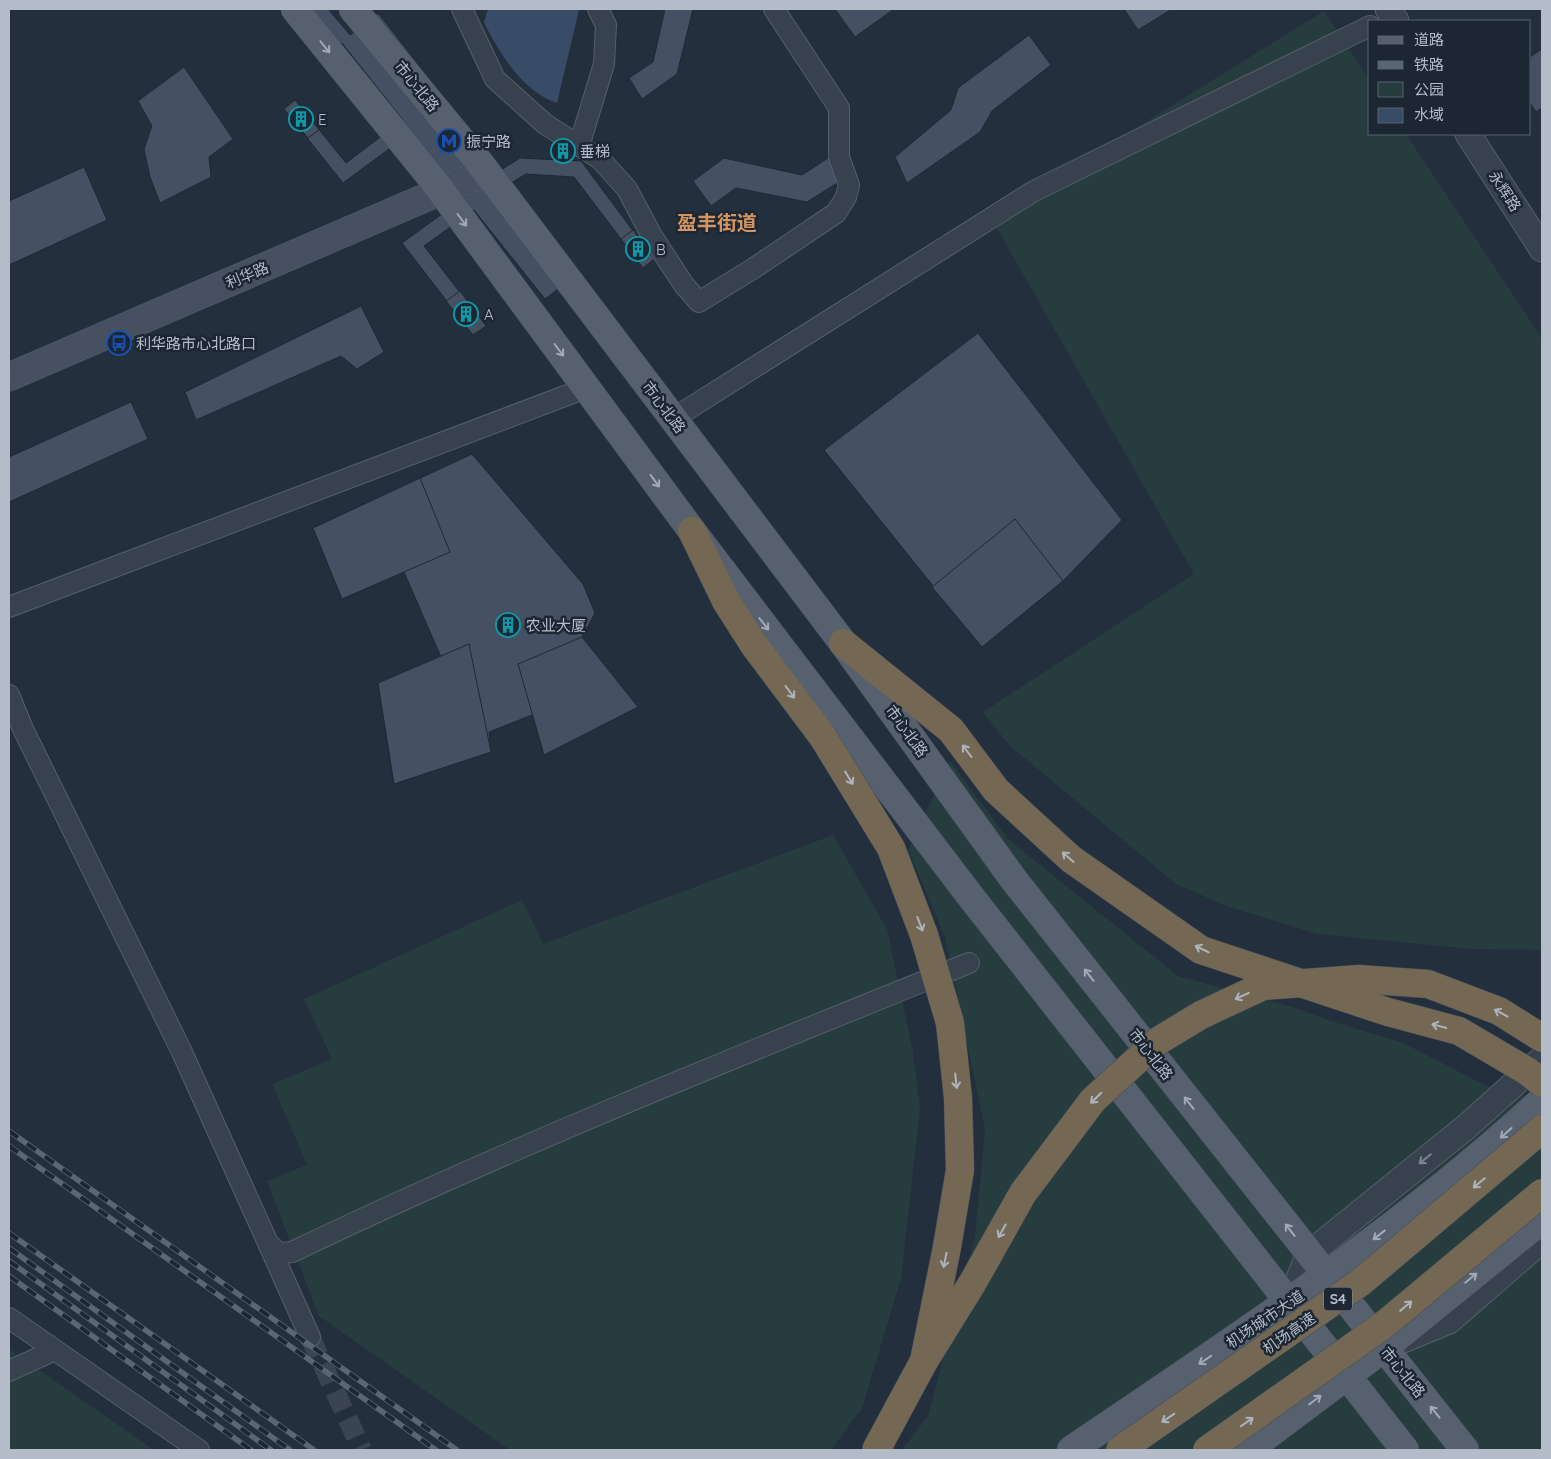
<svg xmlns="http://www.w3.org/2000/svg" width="1551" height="1459" font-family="Quicksand,'Noto Sans SC',sans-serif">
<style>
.green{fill:#263c3f}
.water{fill:#394c67}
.building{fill:#455162;stroke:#1f2835}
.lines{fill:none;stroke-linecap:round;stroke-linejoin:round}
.minor-tunnel{stroke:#3a4453;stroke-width:20;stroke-dasharray:20 10;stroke-linecap:butt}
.minor-casing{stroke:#565f6c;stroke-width:22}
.tertiary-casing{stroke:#565f6c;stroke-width:27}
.secondary-casing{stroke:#565f6c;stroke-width:29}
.primary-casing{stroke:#414a57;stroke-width:29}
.motorway-casing{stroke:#434c59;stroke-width:29}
.minor{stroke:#38414e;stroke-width:20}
.tertiary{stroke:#38414e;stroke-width:25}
.secondary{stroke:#465061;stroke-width:28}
.primary{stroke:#56606e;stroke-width:28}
.motorway{stroke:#746855;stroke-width:28}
.rail-casing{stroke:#5a6575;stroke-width:5.5}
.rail{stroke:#1d2633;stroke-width:4;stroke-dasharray:11;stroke-linecap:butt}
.motorway-bridge-casing{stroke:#434c59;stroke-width:29;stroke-linecap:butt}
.motorway-bridge{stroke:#746855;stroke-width:28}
.oneway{stroke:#a1aab7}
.oneway2{stroke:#aeb4bd}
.oneway3{stroke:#7c8592}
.labels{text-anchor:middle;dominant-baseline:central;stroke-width:5;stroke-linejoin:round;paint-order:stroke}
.shield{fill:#1d2633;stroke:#878f9c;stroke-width:1}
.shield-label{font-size:14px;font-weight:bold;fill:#b4bcc9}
.street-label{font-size:15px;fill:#b4bcc9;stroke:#1d2633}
.poi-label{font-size:15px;fill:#b4bcc9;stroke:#1d2633;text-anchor:start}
.district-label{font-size:20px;font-weight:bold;fill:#d59563;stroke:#1d2633}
</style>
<rect width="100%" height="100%" fill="#242f3e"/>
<g class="green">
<path d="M1324 11 1370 80V134H1406L1542 338V950L1471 949 1318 934 1229 907 1176 884 1010 746 983 712 1194 574 991 218Z"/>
<path d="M950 761 1008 839 1178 976 1296 1008 1328 1020 1403 1043 1485 1085 1542 1100V1450H902L928 1416 975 1236 985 1130 945 937 908 850Z"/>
<path d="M833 835 887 929 913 1052 920 1108 901 1279 862 1408 831 1450H510L319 1316 267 1181 307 1165 272 1084 332 1059 304 999 522 900 543 944Z"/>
<path d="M9 1349 154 1450H9Z"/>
</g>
<path class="water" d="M488 9 579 10 557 103C524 93 498 52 484 22Z"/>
<g class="building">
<path d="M308 9H328L350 35 378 13 501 170 520 158 559 160 560 146 568 147 566 160 581 161 654 259 643 268 574 177 526 174 511 183 580 272 545 299 474 210 424 246 486 326 473 335 402 243 464 198 412 132 343 183 284 109 295 100 346 163 403 120 342 43 339 45Z"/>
<path d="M665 9H693L677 74 642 99 629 78 653 62Z"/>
<path d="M835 9H894L855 37Z"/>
<path d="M1124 9H1172L1138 30Z"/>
<path d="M1029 35 1051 65 992 111 980 132 907 183 895 157 951 110 958 88Z"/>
<path d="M1542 49V108L1536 112 1530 103V57Z"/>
<path d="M184 67 233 139 209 157 211 177 160 203 150 177 144 149 152 126 138 101Z"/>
<path d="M295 100 319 130 308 138 284 109Z"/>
<path d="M724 158 802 175 828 158 842 180 807 202 736 188 711 206 693 181Z"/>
<path d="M84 167 107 220 9 265V201Z"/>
<path d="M633 230 654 259 643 268 621 239Z"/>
<path d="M460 291 486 326 473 335 446 301Z"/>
<path d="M361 306 384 352 357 369 341 356 196 420 185 392Z"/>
<path d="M978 333 1026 394 945 461 894 398Z"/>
<path d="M978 333 1122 520 1063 581 982 647 824 450Z"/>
<path d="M131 402 148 439 9 502V457Z"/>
<path d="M472 454 583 584 595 613 582 637 638 707 544 755 532 715 489 732 491 752 394 784 378 683 441 657 404 572 342 599 313 528Z"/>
<path d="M420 478 450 552 342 599 313 528Z"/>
<path d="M1015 519 1063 581 982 647 932 587Z"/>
<path d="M582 637 638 707 544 755 518 664Z"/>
<path d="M469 644 491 752 394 784 378 683Z"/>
</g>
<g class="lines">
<path class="minor-tunnel" d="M310 1337 362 1450"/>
<defs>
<g id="minor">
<path d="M462 9 495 79 545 124 600 159 627 189 652 236 684 285 699 302 754 268 836 213 846 197 849 185 839 157V108L774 9"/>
<path d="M579 146 604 64 606 25 598 9"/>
<path d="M685 411 1034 191 1370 26"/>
<path d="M9 607 586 388"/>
<path d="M9 695 23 729 181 1050 268 1243 278 1253 292 1252C513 1146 741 1055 969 963"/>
<path d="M268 1243 310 1337"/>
<path d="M9 1318 199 1450"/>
<path d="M9 1371 55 1350"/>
</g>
<g id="tertiary">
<path d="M1388 9 1396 21"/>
<path d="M1468 134 1542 249"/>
<path d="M1289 1303 1309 1254 1466 1127 1542 1059"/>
<path d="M1398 1342 1449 1321 1542 1240"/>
</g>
<path id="secondary" d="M9 377 485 172"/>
<g id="primary">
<path d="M295 9 433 180 692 531 971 897 1405 1450"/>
<path d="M353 9 479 162 843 643 1014 880 1465 1450"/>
<path d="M1071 1450C1233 1340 1398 1233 1542 1100"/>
<path d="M1248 1450 1384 1348 1542 1220"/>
</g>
<g id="motorway">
<path d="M692 531 726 601 754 645 823 737"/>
<path d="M843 643 951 730 996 790"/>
</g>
</defs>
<use href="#minor" class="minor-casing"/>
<use href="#tertiary" class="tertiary-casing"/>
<use href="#secondary" class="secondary-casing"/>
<use href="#primary" class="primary-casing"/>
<use href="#motorway" class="motorway-casing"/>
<use href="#minor" class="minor"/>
<use href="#tertiary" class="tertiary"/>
<use href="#secondary" class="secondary"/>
<use href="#primary" class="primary"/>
<use href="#motorway" class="motorway"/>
<defs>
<g id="rail">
<path d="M9 1131 457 1450"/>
<path d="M9 1146 436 1450"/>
<path d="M9 1233 314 1450"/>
<path d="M9 1248 290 1450"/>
<path d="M9 1261 271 1450"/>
<path d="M9 1276 251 1450"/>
</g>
</defs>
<use href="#rail" class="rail-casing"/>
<use href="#rail" class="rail"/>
<defs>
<g id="motorway-bridge">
<path d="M823 737 891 848 924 935 950 1023 958 1098 960 1170 947 1247 924 1361 876 1450"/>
<path d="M996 790 1071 859 1201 950 1388 1012 1459 1031 1527 1071 1542 1083"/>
<path d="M924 1361 973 1282 1023 1193 1093 1100 1158 1041 1201 1015 1263 986 1359 979 1428 984 1499 1011 1542 1038"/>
<path d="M1120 1450 1361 1282 1542 1129"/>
<path d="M1207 1450 1385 1324 1542 1193"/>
</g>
</defs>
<use href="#motorway-bridge" class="motorway-bridge-casing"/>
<use href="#motorway-bridge" class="motorway-bridge"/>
</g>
<defs><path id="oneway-shaft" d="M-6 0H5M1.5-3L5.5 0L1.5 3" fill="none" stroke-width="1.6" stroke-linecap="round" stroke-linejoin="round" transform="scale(1.25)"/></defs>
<g class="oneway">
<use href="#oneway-shaft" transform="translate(325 47) rotate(51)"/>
<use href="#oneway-shaft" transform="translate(462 220) rotate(53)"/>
<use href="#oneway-shaft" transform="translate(559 350) rotate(53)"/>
<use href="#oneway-shaft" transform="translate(655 481) rotate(54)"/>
<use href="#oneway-shaft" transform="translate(764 624) rotate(52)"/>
<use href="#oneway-shaft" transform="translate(1089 975) rotate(-128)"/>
<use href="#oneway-shaft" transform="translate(1189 1103) rotate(-128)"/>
<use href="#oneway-shaft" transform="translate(1506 1133) rotate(138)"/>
<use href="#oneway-shaft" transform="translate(1290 1230) rotate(-128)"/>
<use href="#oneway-shaft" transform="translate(1379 1235) rotate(142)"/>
<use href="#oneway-shaft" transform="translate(1471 1278) rotate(-39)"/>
<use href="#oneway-shaft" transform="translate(1205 1360) rotate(146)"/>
<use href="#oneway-shaft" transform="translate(1315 1400) rotate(-37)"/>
<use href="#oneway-shaft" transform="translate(1435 1412) rotate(-129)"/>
</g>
<g class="oneway2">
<use href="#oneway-shaft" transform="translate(790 692) rotate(53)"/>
<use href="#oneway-shaft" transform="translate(967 751) rotate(-127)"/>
<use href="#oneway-shaft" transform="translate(849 778) rotate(59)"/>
<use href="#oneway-shaft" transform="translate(1068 857) rotate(-139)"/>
<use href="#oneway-shaft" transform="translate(920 924) rotate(69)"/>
<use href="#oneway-shaft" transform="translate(1202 949) rotate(-154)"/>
<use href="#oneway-shaft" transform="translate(1242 996) rotate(155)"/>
<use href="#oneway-shaft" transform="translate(1501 1013) rotate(-151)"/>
<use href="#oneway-shaft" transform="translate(1439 1026) rotate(-165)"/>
<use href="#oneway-shaft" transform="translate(956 1081) rotate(84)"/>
<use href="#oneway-shaft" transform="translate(1096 1098) rotate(135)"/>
<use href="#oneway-shaft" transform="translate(1479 1183) rotate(140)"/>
<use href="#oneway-shaft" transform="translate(1002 1231) rotate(119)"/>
<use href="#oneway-shaft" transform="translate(945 1260) rotate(102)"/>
<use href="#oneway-shaft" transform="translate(1406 1306) rotate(-40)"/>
<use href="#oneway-shaft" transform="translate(1168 1418) rotate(146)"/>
<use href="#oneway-shaft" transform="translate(1247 1422) rotate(-35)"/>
</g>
<use class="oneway3" href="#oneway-shaft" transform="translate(1425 1159) rotate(141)"/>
<defs>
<symbol id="building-ring" viewBox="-11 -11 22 22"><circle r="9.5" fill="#1d2633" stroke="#0f9aa8" stroke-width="1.5"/><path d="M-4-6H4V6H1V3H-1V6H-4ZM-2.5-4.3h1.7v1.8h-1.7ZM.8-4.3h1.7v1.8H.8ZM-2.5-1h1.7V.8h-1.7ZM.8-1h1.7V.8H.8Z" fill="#0f9aa8"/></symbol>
<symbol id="metro-ring" viewBox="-11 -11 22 22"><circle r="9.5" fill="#1d2633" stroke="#1a4fb4" stroke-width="1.5"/><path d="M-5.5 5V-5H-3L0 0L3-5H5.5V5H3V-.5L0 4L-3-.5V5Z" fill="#1a4fb4"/></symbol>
<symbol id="bus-ring" viewBox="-11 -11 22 22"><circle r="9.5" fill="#1d2633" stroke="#1a4fb4" stroke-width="1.5"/><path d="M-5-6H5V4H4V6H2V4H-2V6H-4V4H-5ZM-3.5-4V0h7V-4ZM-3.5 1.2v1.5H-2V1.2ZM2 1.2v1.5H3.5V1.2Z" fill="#1a4fb4"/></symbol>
</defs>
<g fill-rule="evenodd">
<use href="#building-ring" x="287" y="105" width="28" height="28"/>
<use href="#metro-ring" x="435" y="127" width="28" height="28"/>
<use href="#building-ring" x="549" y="137" width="28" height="28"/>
<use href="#building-ring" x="624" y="235" width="28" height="28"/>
<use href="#building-ring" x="452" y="300" width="28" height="28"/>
<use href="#bus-ring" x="105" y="329" width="28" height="28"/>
<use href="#building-ring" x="494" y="611" width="28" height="28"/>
</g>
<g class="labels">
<rect class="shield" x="1324" y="1287.5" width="28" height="23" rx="4"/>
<g class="shield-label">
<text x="1338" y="1299">S4</text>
</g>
<g class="street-label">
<text transform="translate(417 86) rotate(51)">市心北路</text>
<text transform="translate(1505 191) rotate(57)">永辉路</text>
<text transform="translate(247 275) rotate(-23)">利华路</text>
<text transform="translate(664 407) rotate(53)">市心北路</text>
<text transform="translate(907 731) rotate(54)">市心北路</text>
<text transform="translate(1151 1054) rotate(52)">市心北路</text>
<text transform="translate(1265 1319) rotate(-34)">机场城市大道</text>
<text transform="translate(1289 1333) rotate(-35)">机场高速</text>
<text transform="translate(1403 1372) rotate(51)">市心北路</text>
</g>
<g class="poi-label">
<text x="318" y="119">E</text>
<text x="466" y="141">振宁路</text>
<text x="580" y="151">垂梯</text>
<text x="656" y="249">B</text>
<text x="484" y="314">A</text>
<text x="136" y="343">利华路市心北路口</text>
<text x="526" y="625">农业大厦</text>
</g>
<g class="district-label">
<text x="717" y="222">盈丰街道</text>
</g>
</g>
<rect width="1551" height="1459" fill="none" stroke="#b4bcc9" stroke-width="20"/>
<rect x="1368" y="20" width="162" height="115" fill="#1d2633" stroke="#59626f"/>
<rect x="1378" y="36" width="25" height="8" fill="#56606e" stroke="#59626f"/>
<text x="1414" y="45" font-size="15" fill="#b4bcc9">道路</text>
<rect x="1378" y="61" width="25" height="8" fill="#5a6575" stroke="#59626f"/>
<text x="1414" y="70" font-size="15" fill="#b4bcc9">铁路</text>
<rect x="1378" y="82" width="25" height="15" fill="#263c3f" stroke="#59626f"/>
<text x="1414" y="95" font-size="15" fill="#b4bcc9">公园</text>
<rect x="1378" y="108" width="25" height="15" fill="#394c67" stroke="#59626f"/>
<text x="1414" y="120" font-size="15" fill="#b4bcc9">水域</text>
</svg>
